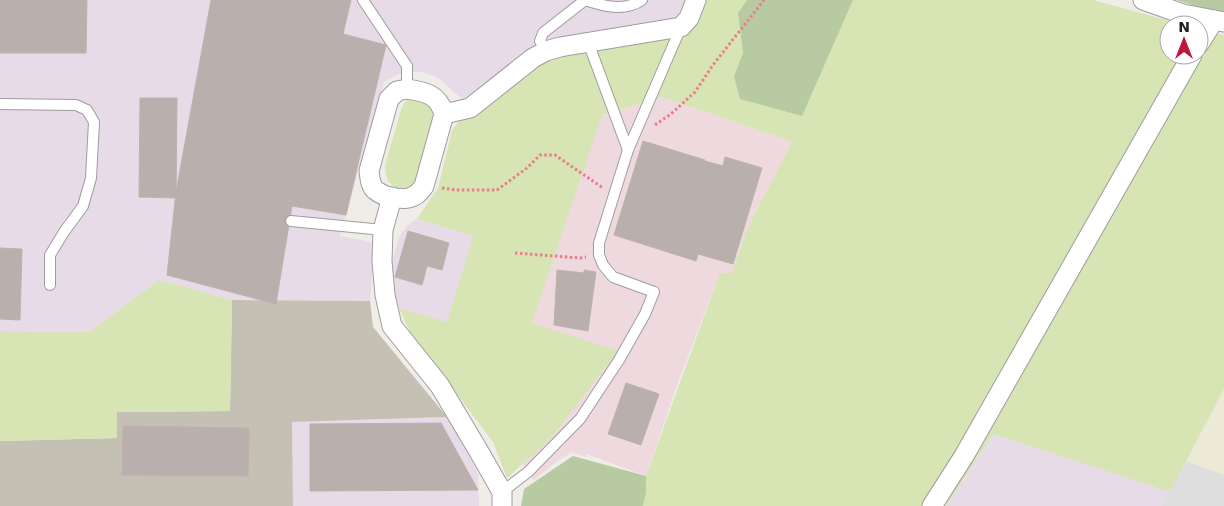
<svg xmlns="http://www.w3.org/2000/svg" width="1224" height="506" font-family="'DejaVu Sans',sans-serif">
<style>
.residential{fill:#dedede}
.commercial{fill:#eedade}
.industrial{fill:#e8dbe8}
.construction{fill:#c4c0b4}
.farmland{fill:#ece9d6}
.grass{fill:#d7e4b4}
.forest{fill:#b7caa2}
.building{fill:#b9b0ae;stroke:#c0b0ac}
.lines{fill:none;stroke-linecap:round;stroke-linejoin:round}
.service-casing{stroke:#9d9d9d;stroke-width:12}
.minor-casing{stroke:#9d9d9d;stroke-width:21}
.path{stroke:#eb7e8c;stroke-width:3;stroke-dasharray:2.5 2.5;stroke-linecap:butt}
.service{stroke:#fff;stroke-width:10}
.minor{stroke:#fff;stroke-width:19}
</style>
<rect width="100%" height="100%" fill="#f0ece8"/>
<path class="residential" d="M1187 461 1224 475V506H1161Z"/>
<path class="commercial" d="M662 97 790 141 791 144 748 227 732 273H720L676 388 646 476 587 454 586 457 572 452 559 460 534 480 522 463 509 348 602 115Z"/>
<g class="industrial">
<path d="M0 0H688L678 15 666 24 526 53 463 100 438 78 423 72H411L399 74 384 82 340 236 371 242 374 255 370 301 232 300 159 280 89 332 0 331Z"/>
<path d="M417 219 473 236 447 323 399 308 393 289 392 262 399 237 408 225Z"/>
<path d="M447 417 467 450 478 474 479 506H293L292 422Z"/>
<path d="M993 434 1170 492 1161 506H946Z"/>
</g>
<path class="construction" d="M232 300 370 301 373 327 447 417 292 422 293 506H0V441L117 438V412L230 411Z"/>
<path class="farmland" d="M1224 389V475L1187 461Z"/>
<g class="grass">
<path d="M703 0H747L738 13 743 53 734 76 851 0H1093L1185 25H1169V55H1199L1214 33 1224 35V389L1170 492 993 434 946 506H643L646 493V476L720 273H732L748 227 791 144 790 141 662 97 602 115 532 323 618 351 551 438 507 478 493 442 410 332 399 308 447 322 473 236 417 219 438 188 452 131 460 119 549 56 689 30Z"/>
<path d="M410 97 426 100 434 111V121L419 175 414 184 404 190 393 186 388 181 386 175 385 165 401 110 404 103Z"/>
<path d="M159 280 232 300 230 411 117 412V438L0 441V331L89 332Z"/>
</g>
<g class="forest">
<path d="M747 0H853L802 116 740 99 734 76 743 53 738 13Z"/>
<path d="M1177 0H1224V14L1217 13Z"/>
<path d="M573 456 646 476V493L643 506H521L524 489Z"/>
</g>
<g class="building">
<path d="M0 0H87L86 53H0Z"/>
<path d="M211 0H351L343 34 386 45 346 215 292 206 276 304 167 275 176 192Z"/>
<path d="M140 98H177L176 198 139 197Z"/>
<path d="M643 141 705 160 677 255 614 235Z"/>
<path d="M725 157 762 168 733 264 698 254 696 261 677 255 705 161 723 166Z"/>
<path d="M408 231 449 243 442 270 427 266 422 285 395 277Z"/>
<path d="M0 248 22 249 20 320 0 319Z"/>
<path d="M557 270 584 273V270L596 272 588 331 554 325Z"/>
<path d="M626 383 659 394 641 445 608 434Z"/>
<path d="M441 423 478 490 310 491V424Z"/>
<path d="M123 426 249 428 248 476 122 475Z"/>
</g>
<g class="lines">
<defs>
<g id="service">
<path d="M363 0 407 66V89"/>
<path d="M585 0C603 6 624 12 642 0"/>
<path d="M588 42 628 150"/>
<path d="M546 51 540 41 543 33 585 0H584"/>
<path d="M0 104 76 105 87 110 94 122 91 178 83 206 64 232 50 255V285"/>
<path d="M291 221 383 230"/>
<path d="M502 492 528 472 580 419 619 360 645 314 654 292 613 277 603 265 599 255V243L628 150 681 27"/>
</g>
<g id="minor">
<path d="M1143 0 1183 14 1224 22"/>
<path d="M1199 44 1214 20"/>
<path d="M407 89C426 92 438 94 444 114L424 186C415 200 405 200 390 197 385 196 379 193 375 190 370 185 370 178 369 171L389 99 397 91Z"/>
<path d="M444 114 470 108 533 58 546 51 560 47 681 27 689 18 696 0"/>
<path d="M392 197 383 230 382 261 385 295 392 326 440 386 478 450 502 492V506"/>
<path d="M932 506 964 456 1192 55"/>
</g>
</defs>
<use href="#service" class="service-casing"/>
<use href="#minor" class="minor-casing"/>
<g class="path">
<path d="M655 125 671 114 695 92 713 65 764 0"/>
<path d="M442 188 456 190H497L527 168 540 155H555L603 188"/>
<path d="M515 253 580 258 586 257"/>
</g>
<use href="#service" class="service"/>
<use href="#minor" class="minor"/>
</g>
<g transform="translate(1184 40)"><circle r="24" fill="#ffffff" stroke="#a6a6a6"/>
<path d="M0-4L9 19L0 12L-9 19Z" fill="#bb163c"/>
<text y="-8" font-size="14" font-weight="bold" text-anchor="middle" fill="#202020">N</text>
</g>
</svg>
